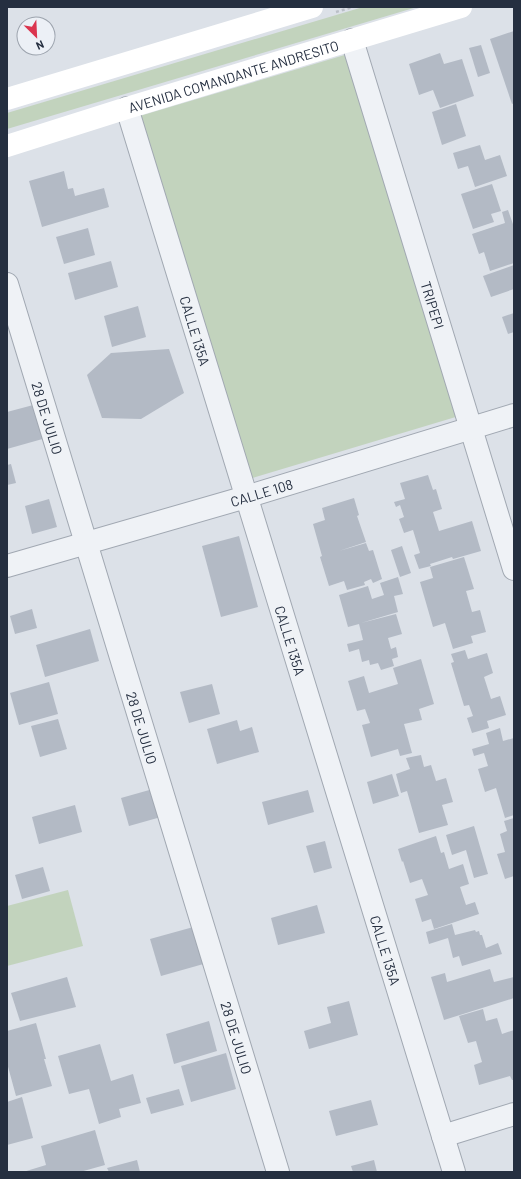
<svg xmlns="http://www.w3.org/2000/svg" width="521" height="1179" font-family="Barlow,sans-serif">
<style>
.green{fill:#c2d3bd}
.building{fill:#b3bac5}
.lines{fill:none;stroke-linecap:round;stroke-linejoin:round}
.minor-casing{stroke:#a1a8b2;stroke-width:24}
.path{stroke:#babfc7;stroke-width:2.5;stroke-dasharray:3 3;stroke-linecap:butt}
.minor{stroke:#eff2f6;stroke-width:22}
.secondary{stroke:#fff;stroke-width:22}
.labels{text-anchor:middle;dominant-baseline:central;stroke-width:4;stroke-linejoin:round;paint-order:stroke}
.street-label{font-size:14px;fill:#252f40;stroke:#ecf0f6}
</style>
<rect width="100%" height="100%" fill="#dce1e8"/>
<g class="green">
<path d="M363 7H417L7 129V113Z"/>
<path d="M348 54 459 416 249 479 133 118Z"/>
<path d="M68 890 83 946 7 966V906Z"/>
</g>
<g class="building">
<path d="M514 31V103L512 104 490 39Z"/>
<path d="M481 45 490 73 478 77 469 48Z"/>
<path d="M440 53 444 64 462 59 474 96 440 108 433 90 419 95 409 64Z"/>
<path d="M456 104 466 136 442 145 432 112Z"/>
<path d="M480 145 485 160 500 155 507 176 475 187 468 166 458 169 453 153Z"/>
<path d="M64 171 68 189 73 188 75 196 104 188 109 207 42 227 29 181Z"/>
<path d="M492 184 501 211 491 214 494 222 473 229 461 194Z"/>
<path d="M508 210 514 227V263L490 271 484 252 479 254 472 234 505 223 502 212Z"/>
<path d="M88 228 95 255 64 264 56 237Z"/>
<path d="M111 261 118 287 75 300 68 273Z"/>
<path d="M514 265V289L491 297 483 276Z"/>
<path d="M138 306 146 337 112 347 104 316Z"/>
<path d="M514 313V332L508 334 502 317Z"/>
<path d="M169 349 184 393 141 419 102 418 87 375 111 353Z"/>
<path d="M37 404 46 438 7 449V412Z"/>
<path d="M11 464 16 483 7 485V465Z"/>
<path d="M428 475 433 490 436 489 442 509 433 512 439 531 472 521 481 551 453 559 452 557 430 564 431 566 419 569 414 555 420 553 413 530 404 533 399 519 404 517 400 505 396 507 394 502 405 499 400 483Z"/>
<path d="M354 498 359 515 357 516 366 542 339 551 366 543 369 551 373 550 382 579 373 583 371 579 364 582 365 585 347 590 344 581 329 586 320 557 322 556 313 524 325 520 322 508Z"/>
<path d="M49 499 57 527 32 534 25 506Z"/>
<path d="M239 536 258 607 221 617 202 546Z"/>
<path d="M402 546 411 573 400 577 391 550Z"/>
<path d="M464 557 474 589 466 591 472 612 480 610 486 632 471 636 473 643 453 649 445 623 433 627 420 582 433 578 430 567Z"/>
<path d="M398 577 403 594 394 596 398 612 361 623 396 614 402 634 388 638 391 649 396 647 398 657 392 659 394 666 381 670 378 663 370 665 369 660 362 662 359 649 349 652 347 644 363 640 359 624 348 627 339 595 368 586 372 599 384 595 380 583Z"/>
<path d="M32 609 37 628 15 634 10 616Z"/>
<path d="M90 629 99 661 45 677 36 645Z"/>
<path d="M465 650 468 659 487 653 493 673 484 677 491 699 500 696 506 715 487 721 489 728 472 733 467 718 473 716 469 705 464 706 451 663 454 662 451 654Z"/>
<path d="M421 659 434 704 419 709 422 720 404 724 412 753 400 756 398 749 371 757 362 725 370 723 365 709 357 711 348 681 364 676 369 693 398 684 393 668Z"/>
<path d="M49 682 58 714 19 725 10 693Z"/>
<path d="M212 684 220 714 189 723 180 692Z"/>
<path d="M58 719 67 749 40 757 31 726Z"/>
<path d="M237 720 240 731 252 727 259 752 217 764 207 729Z"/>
<path d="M500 728 503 741 514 738V815L505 818 496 788 485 792 478 769 488 766 484 753 474 756 472 749 489 744 486 733Z"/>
<path d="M421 755 424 767 431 765 436 781 446 778 453 802 442 805 448 825 419 833 407 791 401 793 396 774 410 769 406 758Z"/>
<path d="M392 774 399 796 373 804 367 782Z"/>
<path d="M160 787 168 815 129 826 121 798Z"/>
<path d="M308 790 314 812 268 825 262 802Z"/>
<path d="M75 805 82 832 39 844 32 817Z"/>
<path d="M514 818V876L505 879 497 854 505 852 500 834 507 831 504 821Z"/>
<path d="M474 826 488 874 474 878 466 850 452 855 446 835Z"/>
<path d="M436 836 441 853 444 852 449 869 463 864 469 884 460 887 466 905 475 902 479 914 434 929 431 919 422 922 415 899 428 895 422 879 410 883 403 861 402 862 398 849Z"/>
<path d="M325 841 332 868 314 873 306 846Z"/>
<path d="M43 867 50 891 22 899 15 875Z"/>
<path d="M317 905 325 933 278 945 271 918Z"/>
<path d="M452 924 455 935 475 930 476 932 479 931 480 935H482L486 948 498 943 502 954 462 966 459 956 453 958 448 938 429 944 426 932Z"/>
<path d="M197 926 207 963 161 976 150 939Z"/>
<path d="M490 969 494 982 514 977V998L444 1020 431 977 445 973 447 982Z"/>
<path d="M67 977 76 1007 20 1021 11 993Z"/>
<path d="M349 1001 358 1035 309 1049 304 1031 331 1023 327 1007Z"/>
<path d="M483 1009 486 1021 497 1018 502 1034 514 1030V1080H512L510 1076 479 1085 474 1065 482 1062 476 1041 468 1043 459 1016Z"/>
<path d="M209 1021 217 1051 174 1064 166 1034Z"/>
<path d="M36 1023 46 1059H44L52 1086 16 1096 7 1063V1031Z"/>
<path d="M100 1044 111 1081 133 1074 141 1103 119 1109 121 1117 99 1124 89 1089 69 1094 58 1056Z"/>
<path d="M226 1053 236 1089 191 1102 181 1066Z"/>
<path d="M179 1089 184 1105 151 1114 146 1098Z"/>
<path d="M22 1097 33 1138 7 1145V1102Z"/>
<path d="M371 1100 378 1125 336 1136 329 1111Z"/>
<path d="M95 1130 105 1165 80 1172H23L46 1165 41 1146Z"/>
<path d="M137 1160 140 1172H109L107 1168Z"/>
<path d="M374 1160 377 1172H353L351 1166Z"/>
</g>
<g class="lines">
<defs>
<g id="minor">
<path id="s1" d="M352 40 514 569"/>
<path id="s2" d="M127 108 454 1172"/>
<path id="s3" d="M7 284 278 1172"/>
<path id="s4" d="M7 566 246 497 514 415"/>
<path d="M443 1136 514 1114"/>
</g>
</defs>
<use href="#minor" class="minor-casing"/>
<path class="path" d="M336 12 353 7"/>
<use href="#minor" class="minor"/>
<g class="secondary">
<path d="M7 99 312 7"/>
<path id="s5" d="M7 146 127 108 461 7"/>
</g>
</g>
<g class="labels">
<g class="street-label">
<text stroke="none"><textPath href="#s5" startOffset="237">AVENIDA COMANDANTE ANDRESITO</textPath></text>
<text stroke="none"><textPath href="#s1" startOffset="277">TRIPEPI</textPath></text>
<text stroke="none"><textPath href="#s2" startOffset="233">CALLE 135A</textPath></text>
<text stroke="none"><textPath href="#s3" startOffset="140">28 DE JULIO</textPath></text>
<text stroke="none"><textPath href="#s4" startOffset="265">CALLE 108</textPath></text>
<text stroke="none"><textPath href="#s2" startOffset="557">CALLE 135A</textPath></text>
<text stroke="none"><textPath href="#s3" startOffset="464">28 DE JULIO</textPath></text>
<text stroke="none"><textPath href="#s2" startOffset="881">CALLE 135A</textPath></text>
<text stroke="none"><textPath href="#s3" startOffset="788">28 DE JULIO</textPath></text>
</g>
</g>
<rect width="521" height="1179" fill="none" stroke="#252f40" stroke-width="16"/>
<g transform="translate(36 36) rotate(156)"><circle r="19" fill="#ecf0f6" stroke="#9ca3ad"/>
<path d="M0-3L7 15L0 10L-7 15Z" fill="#db344e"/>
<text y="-6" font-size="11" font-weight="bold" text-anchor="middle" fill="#252f40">N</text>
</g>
</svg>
